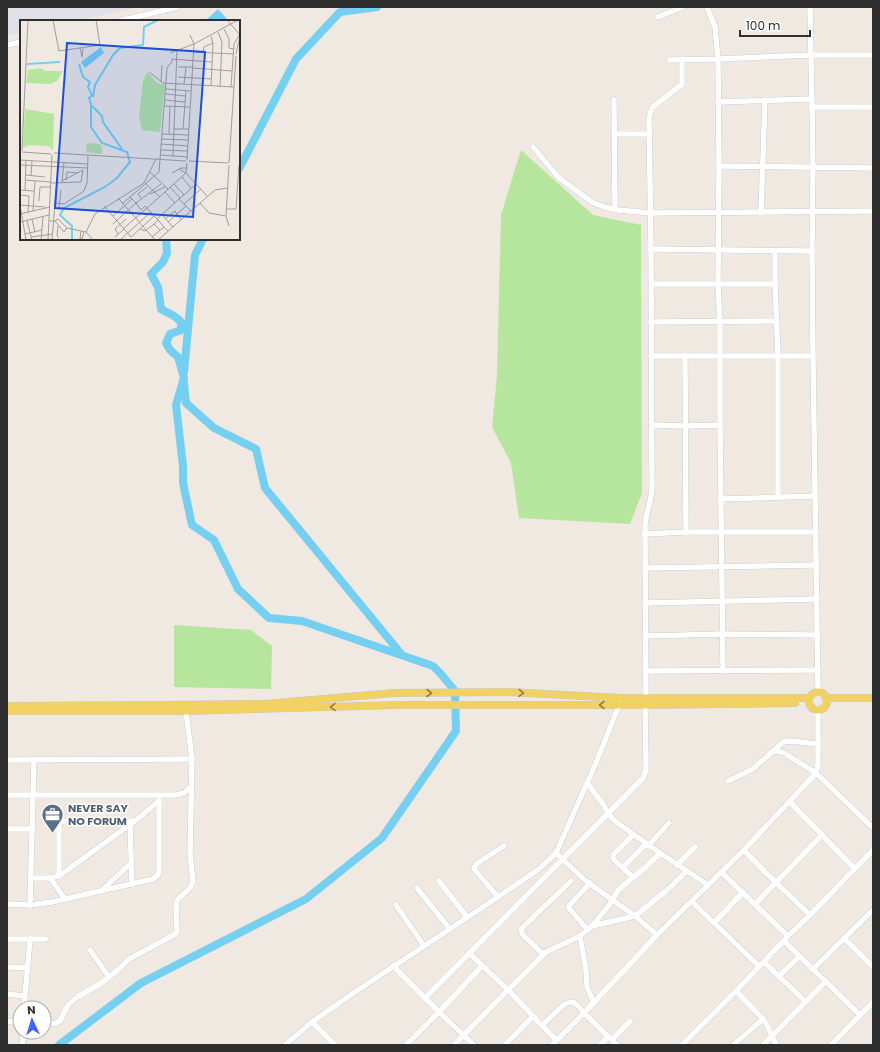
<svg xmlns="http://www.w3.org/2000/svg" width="880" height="1052" font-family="Poppins,sans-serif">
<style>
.industrial{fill:#e3e1e8}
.green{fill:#b6e59e}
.water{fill:#75cff0}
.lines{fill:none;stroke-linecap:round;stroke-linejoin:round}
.river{stroke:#75cff0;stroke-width:8}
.minor-casing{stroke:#b4b7c1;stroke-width:6}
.major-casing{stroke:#c9c9c9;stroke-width:8}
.minor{stroke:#fff;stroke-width:5.5}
.major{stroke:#f2d163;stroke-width:7}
.oneway{stroke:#908048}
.labels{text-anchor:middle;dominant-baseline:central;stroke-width:3;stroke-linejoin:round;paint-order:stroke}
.service-label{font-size:11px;font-weight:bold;fill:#4e5e75;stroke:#fff;text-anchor:start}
.inset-river{fill:none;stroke:#75cff0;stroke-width:2}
.inset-road{fill:none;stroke:#a29e99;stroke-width:1}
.view{fill:#1d4ed8;fill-opacity:0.15;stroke:#1d4ed8;stroke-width:2}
.inset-edge{fill:none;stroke:#2e2e2e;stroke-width:2}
</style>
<rect width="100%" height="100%" fill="#efe9e1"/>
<path class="industrial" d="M7 7H141L77 21H21V33L7 36Z"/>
<g class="green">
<path d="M521 150 593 215 641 225 642 493 630 524 519 518 511 463 492 427 497 376 501 215Z"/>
<path d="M174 625 251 630 272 646 271 689 174 687Z"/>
</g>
<path class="water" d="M218 9 229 21H205Z"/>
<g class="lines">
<g class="river">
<path d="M239 169 296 59 340 12 377 7"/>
<path d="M184 372 195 255 203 239"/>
<path d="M184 383 186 403 214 428 256 449 265 488 402 655"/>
<path d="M59 1045 141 983 306 899 382 838 456 731 455 691 441 674 433 666 302 621 269 618 238 589 214 540 192 525 183 483V466L176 405 184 378 178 357 170 350 166 343 170 334 181 330V322C174 314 169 314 161 309L158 287 151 274 163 262 167 253 166 239"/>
</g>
<defs>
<g id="minor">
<path d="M707 7 715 27 718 59 719 166 718 285 720 321V425L723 671"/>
<path d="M810 7 812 107 813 167 812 251 813 356 818 692"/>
<path d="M658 17 683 7"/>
<path d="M119 21 178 7"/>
<path d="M7 45 21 42"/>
<path d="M669 60 718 59 811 55H873"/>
<path d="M614 100 615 210"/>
<path d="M718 102 812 99"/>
<path d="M812 107H873"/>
<path d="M615 134H650"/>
<path d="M533 147 559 178 592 202 604 207 618 210 650 213 873 211"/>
<path d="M719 166 873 168"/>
<path d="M761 212 765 100"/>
<path d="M651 249 812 251"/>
<path d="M775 251V284L778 355V498"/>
<path d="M652 284H775"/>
<path d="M651 322 777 321"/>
<path d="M651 356H813"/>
<path d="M685 356 686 532"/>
<path d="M652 425 686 426 720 425"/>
<path d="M721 499 815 496"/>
<path d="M645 534 686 532H816"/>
<path d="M645 568 816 565"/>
<path d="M645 603 817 599"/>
<path d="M645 636 722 634 817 635"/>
<path d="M645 671 818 670"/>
<path d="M646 699 645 525C646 512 652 500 652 487L651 249 649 119 650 114 652 108 682 84V59"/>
<path d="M771 752 778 751 784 753 816 773 873 828"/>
<path d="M7 760 192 759"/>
<path d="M728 781 753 769 783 742 791 741 818 744"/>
<path d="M587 783 603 804 608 813 615 821 654 849 708 885"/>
<path d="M7 795H176L184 793 191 787"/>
<path d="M790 802 855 869"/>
<path d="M130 824 132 884"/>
<path d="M7 829H32"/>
<path d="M633 835 613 855V859L633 877"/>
<path d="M648 846 669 823"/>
<path d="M744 850 765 872 810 915 788 936"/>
<path d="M556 853 586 881 635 916 657 935"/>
<path d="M677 865 695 847"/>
<path d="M623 867 646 844"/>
<path d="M59 876V826L61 821H135"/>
<path d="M32 878H50L59 876 135 821 159 801V800"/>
<path d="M50 878 65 899"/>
<path d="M439 881 467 917"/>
<path d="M417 888 450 929"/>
<path d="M102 890 131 863"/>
<path d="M498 897 474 869 476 864 504 846"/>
<path d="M692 902 759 966"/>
<path d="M7 904 30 905 52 902 153 879C156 877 158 876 159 872V801"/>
<path d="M755 904 822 835"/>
<path d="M30 905 34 759"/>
<path d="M396 905 424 946"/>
<path d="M810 915 873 850"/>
<path d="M714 923 743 892"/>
<path d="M592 926 635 916 666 891 687 871"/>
<path d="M588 930 568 907 590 883"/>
<path d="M580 936 586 970 587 987 594 1003"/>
<path d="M844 938 873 967"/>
<path d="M7 939H46"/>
<path d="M784 941 860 1015"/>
<path d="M90 950 109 977"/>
<path d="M469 953 508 990 546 952 580 936 592 926 610 904 619 889 646 867 660 853"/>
<path d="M543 954 523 935 521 930 522 928 571 881"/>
<path d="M764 962 806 1002"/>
<path d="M393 966 439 1012 474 1045"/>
<path d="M7 967 27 968"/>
<path d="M813 969 873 910"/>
<path d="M779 976 800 956"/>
<path d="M736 991 763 1019"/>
<path d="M7 994 24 996"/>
<path d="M425 998 643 778 646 770V764L645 705"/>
<path d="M24 1008 30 939"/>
<path d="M7 1021 20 1023"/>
<path d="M312 1022 335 1045"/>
<path d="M44 1025 56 1023 60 1021 68 1005 77 997 100 984 118 970 129 959 172 936 177 932 176 904 178 899 190 888 193 882 190 853 192 759 186 711"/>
<path d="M542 1026C548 1020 564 1001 572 1002 577 1003 581 1009 584 1013L657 935 744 850 816 773 818 765V709"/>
<path d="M612 1040 630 1021"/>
<path d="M22 1045 23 1032"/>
<path d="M285 1045 312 1022 352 994 498 897 539 869 550 859 556 853 596 763 620 703"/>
<path d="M406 1045 439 1012 482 966"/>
<path d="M454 1045 508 990 556 1040"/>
<path d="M505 1045 533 1016"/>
<path d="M552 1045 584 1013 617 1045"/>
<path d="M600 1045 608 1037"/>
<path d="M682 1045 736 991 788 936 721 872"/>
<path d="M733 1045 763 1019C769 1027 772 1036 776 1045"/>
<path d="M763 1045 826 981"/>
<path d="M831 1045 873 1002"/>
</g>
<g id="major">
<circle cx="818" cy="701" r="9"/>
<path d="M826 698H873"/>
<path d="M7 706 165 705 265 704 394 693 507 692 621 698H809"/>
<path d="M7 711H186L397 705H645L795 703"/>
</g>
</defs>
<use href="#minor" class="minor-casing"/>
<use href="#major" class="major-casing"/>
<use href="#minor" class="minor"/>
<use href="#major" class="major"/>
</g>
<defs><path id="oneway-chevron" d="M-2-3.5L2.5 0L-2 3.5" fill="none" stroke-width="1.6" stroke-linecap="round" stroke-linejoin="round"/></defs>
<g class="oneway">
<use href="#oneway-chevron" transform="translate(429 693)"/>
<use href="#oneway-chevron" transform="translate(521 693) rotate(3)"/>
<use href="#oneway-chevron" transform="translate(602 705) rotate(-180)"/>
<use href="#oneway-chevron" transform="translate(333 707) rotate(179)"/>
</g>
<defs>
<symbol id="office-pin" viewBox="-11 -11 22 30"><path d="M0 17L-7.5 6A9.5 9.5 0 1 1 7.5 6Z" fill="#5c6f8a" stroke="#fff"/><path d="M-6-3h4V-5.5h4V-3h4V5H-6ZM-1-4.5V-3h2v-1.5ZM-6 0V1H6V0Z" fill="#fff"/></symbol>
</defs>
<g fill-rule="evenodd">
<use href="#office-pin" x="40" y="802" width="25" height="34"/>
</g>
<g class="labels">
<g class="service-label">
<text x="68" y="808">NEVER SAY<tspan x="68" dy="13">NO FORUM</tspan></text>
</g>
</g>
<g transform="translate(20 20)">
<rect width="220" height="220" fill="#efe9e1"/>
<path d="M21 48 25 51H43L37 61 30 64 6 63 8 50ZM127 52 137 63 145 65 140 112 122 110 119 95 123 62ZM5 89 34 94 33 130 28 126 9 125 3 128ZM67 123 79 124 82 127V134L66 132Z" fill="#b6e59e"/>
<path d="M81 27 84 33 65 48 61 42Z" fill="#75cff0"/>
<path class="inset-river" d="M7 44 40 42M73 77 75 65 93 35 100 28 123 25 124 7 138 0M72 86 82 96 83 102 102 129M52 220V206L40 195 44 188 85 167 97 158 110 142 107 132 82 123 71 107V84L69 78 72 75 68 67 70 62 63 57 59 44"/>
<path class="inset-road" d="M33 0 39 31 80 25 76 0M207 0 220 15M204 9 209 19V28L214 29M198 12 202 22 200 67M191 16 193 23 191 66M60 28 62 37 63 28M174 32 214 34M150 33 174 24 218 0M183 33 184 27 193 23M216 34 220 16M151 39 192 42M158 47H173M173 48 212 51M129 52 143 63 214 67M158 57 192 59M0 61V76M141 62 142 45M164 64 166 47M211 67 214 24 220 14M146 69 171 71M146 74 165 76M145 80 165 82M145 86 170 87M154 109H169M163 109 166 71M142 114 169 115M149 114 150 86M142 119 169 120M141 124 168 126M2 130 8 0M141 130 168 131M2 132 31 134M34 133 166 141M141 135 168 137M153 136 157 30M140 139 147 48 153 40M0 140 68 144M167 140 174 24 170 15M169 141 208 143M209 143 216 36M0 145 68 148M159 149 166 153 187 176M130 152 148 169M152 153 161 148H167M6 155 25 157M11 156 12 141M162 157 171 168M5 160 31 162M46 160 47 152 58 153M42 161 63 150M42 162 44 142M31 163 61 162 63 150M125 163 140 177M154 164 164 175 160 178M0 170 14 171M5 170 6 140M145 172 155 183M130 174 145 167M0 175 9 176 8 193M164 175 176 164M110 177 116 183 141 164M98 178 135 220M121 178 118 174 127 167M159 179 171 191M19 181 20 167H31M36 183 44 184 64 171 67 163 68 136M180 183 189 193 206 196M102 184 139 152 140 140M164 184 181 169M0 185 6 220M0 185 25 187M84 186 111 217 134 196M39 188 41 170M206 189H216L219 145M121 190 125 186 127 188 166 153 167 143M13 191 15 161M0 194 30 187M142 195 153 207M93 196 112 179M12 199 15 212M137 199 160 178 150 167M145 199 155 191 161 200M7 201 12 220M29 201H35L44 212 47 208 38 199 35 201M0 202 29 195M148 202 166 186M93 204 116 183 121 190M134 204 138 200 144 207M38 206 37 216 39 218M209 206 206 196 209 145M47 208 66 212M104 208 127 188 138 200M120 209 125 211 134 204 140 210M61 211 60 219H62L64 212M5 214 22 210M98 214 95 209 106 199M11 217 33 214M95 217 104 209M132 217 144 207 148 211M21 220 23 197M28 220 32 135M32 220 38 147M73 220 66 212 75 194 124 163 136 139M100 220 131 192M138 220 195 170 207 168"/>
<path class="view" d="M47 23 185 32 173 197 35 188Z"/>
<rect width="220" height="220" class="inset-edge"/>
</g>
<rect width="880" height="1052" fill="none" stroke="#2e2e2e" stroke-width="16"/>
<g transform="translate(32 1020) rotate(356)"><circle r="19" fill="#ffffff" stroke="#ababab"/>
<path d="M0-3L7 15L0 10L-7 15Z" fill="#4264fb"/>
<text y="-6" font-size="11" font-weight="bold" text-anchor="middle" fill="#2e2e2e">N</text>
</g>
<path d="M740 30v6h70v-6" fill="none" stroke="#2e2e2e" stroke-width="2"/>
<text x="746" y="30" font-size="12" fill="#2e2e2e" stroke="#ffffff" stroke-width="3" paint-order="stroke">100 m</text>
</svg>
